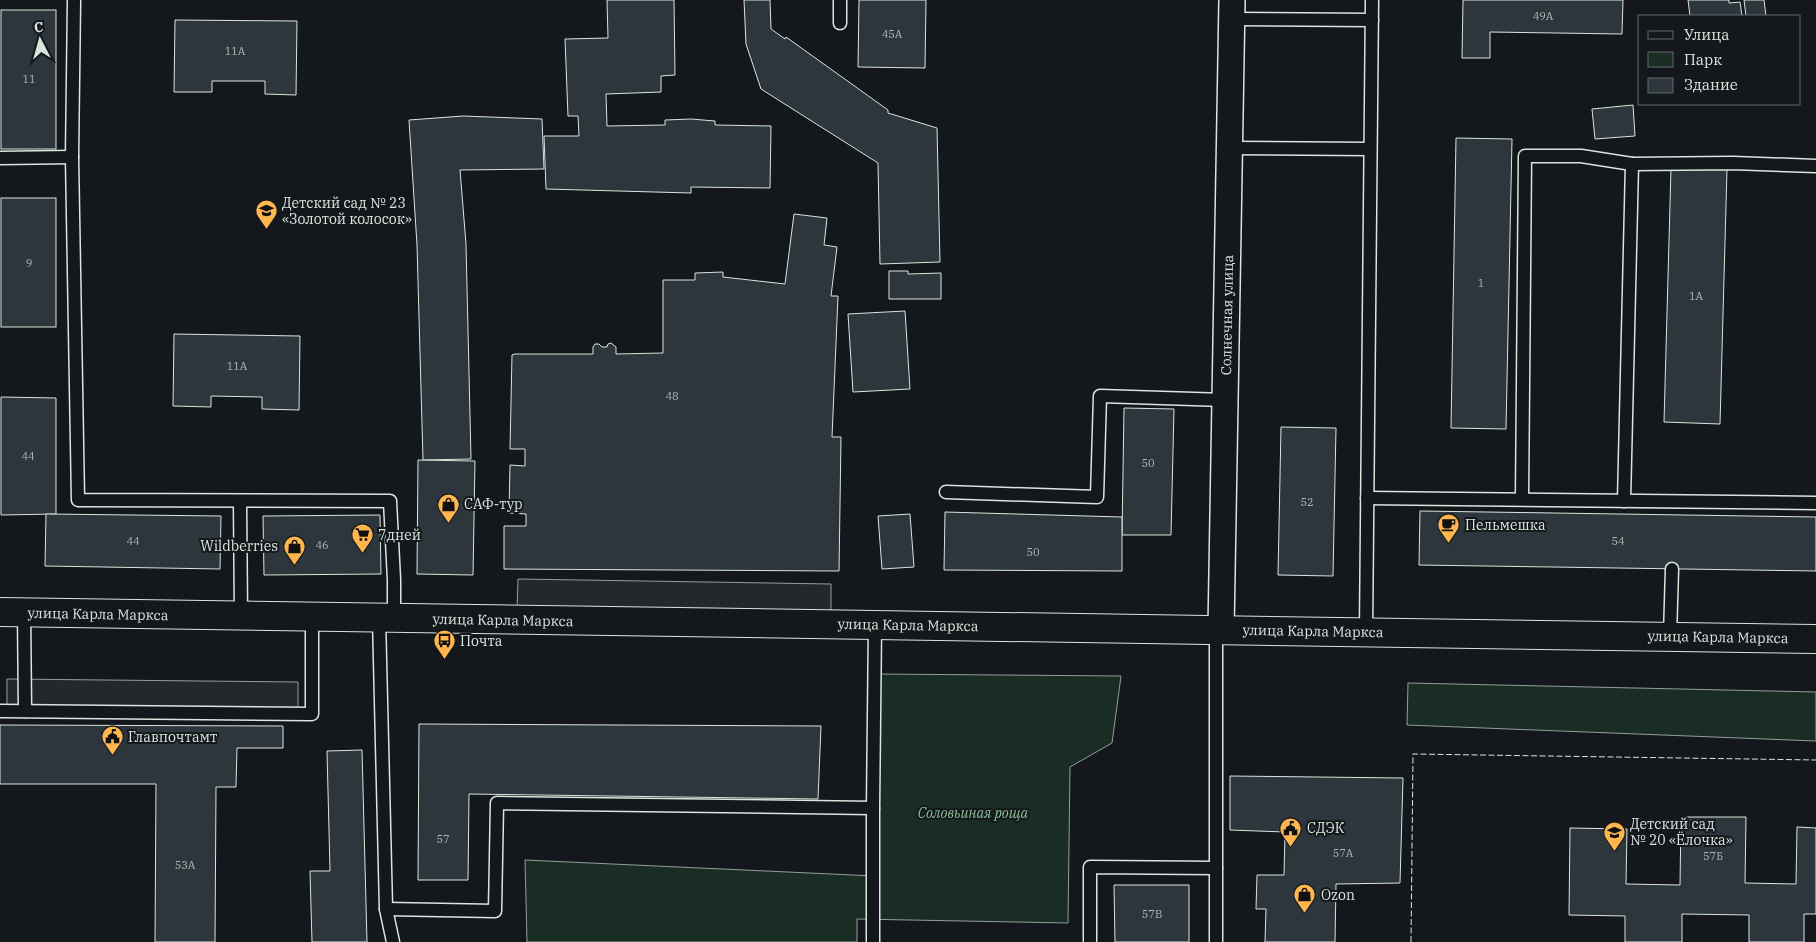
<svg xmlns="http://www.w3.org/2000/svg" width="1816" height="942" font-family="'IBM Plex Serif',serif">
<style>
.green{fill:#1a2d24;stroke:#939e99}
.parking{fill:#24282b;stroke:#939e99}
.building{fill:#2c363c;stroke:#d8e6dc}
.lines{fill:none;stroke-linecap:round;stroke-linejoin:round}
.lane-casing{stroke:#d8e6dc;stroke-width:15}
.street-casing{stroke:#d8e6dc;stroke-width:28}
.secondary-casing{stroke:#d8e6dc;stroke-width:30}
.lane{stroke:#14181c;stroke-width:12}
.street{stroke:#14181c;stroke-width:25}
.secondary{stroke:#14181c;stroke-width:28}
.fence{stroke:#d8e6dc;stroke-width:1;stroke-dasharray:6 2.5;stroke-linecap:butt}
.labels{text-anchor:middle;dominant-baseline:central;stroke-width:4;stroke-linejoin:round;paint-order:stroke}
.number-label{font-size:11px;fill:#adbab4}
.poi-label{font-size:14px;fill:#d8e6dc;stroke:#14181c;text-anchor:start}
.street-label{font-size:14px;fill:#d8e6dc;stroke:#14181c}
.park-label{font-size:14px;font-style:italic;fill:#8ac095;stroke:#14181c}
</style>
<rect width="100%" height="100%" fill="#14181c"/>
<g class="green">
<path d="M878 674 1121 676 1112 743 1070 767 1068 923 857 919V942H527L525 860 875 876Z"/>
<path d="M1408 683 1816 692V741L1407 725Z"/>
</g>
<g class="parking">
<path d="M518 579 831 584V615L517 610Z"/>
<path d="M7 679 298 682V718L7 716Z"/>
</g>
<g class="building">
<path d="M607 0H674L675 75 661 76V92L606 94 607 126 665 125V120L691 119 715 121V125L771 126 770 188 691 187V193L546 189 544 136H579L578 116H568L565 39 608 38Z"/>
<path d="M744 0H770L771 29 785 39 786 37 888 110V113L937 128 940 262 880 264 878 163 761 89 746 44Z"/>
<path d="M859 0H926L925 68 858 67Z"/>
<path d="M1463 0H1623L1622 34 1490 32V58H1462Z"/>
<path d="M1688 0H1729V3L1740 2 1742 16H1690Z"/>
<path d="M1744 0H1764L1766 16H1746Z"/>
<rect x="1" y="10" width="55" height="139"/>
<path d="M175 20 297 21 296 95 265 94V81H212V92H174Z"/>
<path d="M1633 105 1635 136 1595 139 1592 109Z"/>
<path d="M463 116 542 119 544 169 460 170 466 244 471 459 423 460 417 245 409 120Z"/>
<path d="M1456 138 1512 139 1506 429 1451 428Z"/>
<path d="M1671 168 1727 169 1720 424 1664 422Z"/>
<rect x="1" y="198" width="55" height="129"/>
<path d="M794 214 827 218 824 245 837 247 831 296H838L832 437H841L839 571 504 569V526H526V514L509 513 510 465 525 466V449H510L512 355 515 354H593V347L595 344H599L602 347H607L608 344 611 343 616 347V354L663 353V280H695V273L723 272V277L785 284Z"/>
<path d="M889 271H908V274L941 273V299H889Z"/>
<path d="M905 311 910 389 853 392 848 314Z"/>
<path d="M174 334 300 336 299 410 262 409V397L211 396V407L173 406Z"/>
<path d="M1 397 56 398V514L1 515Z"/>
<path d="M1124 408 1174 409 1171 535H1122Z"/>
<path d="M1281 427 1336 428 1333 576 1278 575Z"/>
<path d="M418 460 475 461 473 575 417 574Z"/>
<path d="M1420 511 1816 517V571L1419 565Z"/>
<path d="M945 512 1122 517V571L944 570Z"/>
<path d="M46 514 221 516 220 569 45 566Z"/>
<path d="M910 514 914 567 882 569 878 516Z"/>
<path d="M380 515 381 574 264 575 263 516Z"/>
<path d="M419 724 821 726 818 799 469 794 468 880H418Z"/>
<path d="M0 725 283 726V748H237L236 787H216L215 942H155L156 784H0Z"/>
<path d="M362 750 367 942H312L310 871H330L327 751Z"/>
<path d="M1230 776 1403 778 1400 883 1336 884 1335 942H1265L1266 909H1256L1257 875H1284L1285 832 1230 830Z"/>
<path d="M1681 817H1746L1745 883 1796 884 1797 827 1816 828V914H1804V942H1749V915L1682 914V942H1625V916L1569 915 1570 828 1627 829 1626 884 1680 885Z"/>
<path d="M1114 885H1189V942H1115Z"/>
</g>
<g class="lines">
<defs>
<g id="lane">
<path d="M74 0 72 157 78 500 390 501 394 580V618"/>
<path d="M840 0V23"/>
<path d="M1232 19 1372 20"/>
<path d="M1230 148 1370 149"/>
<path d="M0 158 72 157"/>
<path d="M946 492 1097 497 1100 396 1225 400"/>
<path d="M1367 498 1816 503"/>
<path d="M1522 499 1525 156H1581L1632 164 1733 163 1816 166"/>
<path d="M240 501 241 616"/>
<path d="M1624 501 1632 164"/>
<path d="M24 612 25 711"/>
<path d="M379 618 386 909 393 942"/>
<path d="M1366 632 1372 0"/>
<path d="M1670 636 1672 569"/>
<path d="M0 711 312 714V617"/>
<path d="M386 909 495 911 497 803 873 808 875 625"/>
<path d="M873 942V808"/>
<path d="M1090 942V867L1216 868"/>
<path d="M1216 942V630"/>
</g>
<path id="street" d="M1221 630 1232 0"/>
<path id="secondary" d="M0 612 1816 639"/>
</defs>
<use href="#lane" class="lane-casing"/>
<use href="#street" class="street-casing"/>
<use href="#secondary" class="secondary-casing"/>
<use href="#lane" class="lane"/>
<use href="#street" class="street"/>
<use href="#secondary" class="secondary"/>
<path class="fence" d="M1411 942 1413 754 1816 760"/>
</g>
<defs>
<symbol id="school-pin" viewBox="-11 -11 22 30"><path d="M0 17L-7.5 6A9.5 9.5 0 1 1 7.5 6Z" fill="#ffb74d" stroke="#14181c"/><path d="M0-5L7-2L0 1L-7-2ZM-4 1L0 2.5L4 1V4Q0 6-4 4Z" fill="#111"/></symbol>
<symbol id="shop-pin" viewBox="-11 -11 22 30"><path d="M0 17L-7.5 6A9.5 9.5 0 1 1 7.5 6Z" fill="#ffb74d" stroke="#14181c"/><path d="M-5-2.5h2.3a2.7 3.5 0 0 1 5.4 0H5L5.5 6h-11ZM-1.5-2.5h3a1.5 2.3 0 0 0-3 0Z" fill="#111"/></symbol>
<symbol id="cafe-pin" viewBox="-11 -11 22 30"><path d="M0 17L-7.5 6A9.5 9.5 0 1 1 7.5 6Z" fill="#ffb74d" stroke="#14181c"/><path d="M-5.5-4.5H6V0H3Q3 3.5 0 3.5H-2.5Q-5.5 3.5-5.5 0ZM3-3.2v2h1.7v-2ZM-6 4.5H4V6H-6Z" fill="#111"/></symbol>
<symbol id="supermarket-pin" viewBox="-11 -11 22 30"><path d="M0 17L-7.5 6A9.5 9.5 0 1 1 7.5 6Z" fill="#ffb74d" stroke="#14181c"/><path d="M-6-5.5h2.5l.6 2H6L4.5 2H-2.5L-4.4-4H-6ZM-1.5 3.2a1.3 1.3 0 1 0 .1 0ZM3 3.2a1.3 1.3 0 1 0 .1 0Z" fill="#111"/></symbol>
<symbol id="bus-pin" viewBox="-11 -11 22 30"><path d="M0 17L-7.5 6A9.5 9.5 0 1 1 7.5 6Z" fill="#ffb74d" stroke="#14181c"/><path d="M-5-6H5V4H4V6H2V4H-2V6H-4V4H-5ZM-3.5-4V0h7V-4ZM-3.5 1.2v1.5H-2V1.2ZM2 1.2v1.5H3.5V1.2Z" fill="#111"/></symbol>
<symbol id="civic-pin" viewBox="-11 -11 22 30"><path d="M0 17L-7.5 6A9.5 9.5 0 1 1 7.5 6Z" fill="#ffb74d" stroke="#14181c"/><path d="M-.6-6.5H3V-4.5H.6V-3L4-1V1h2V6H-6V1h2V-1L-.6-3ZM-1.2 2.5V6h2.4V2.5Z" fill="#111"/></symbol>
</defs>
<g fill-rule="evenodd">
<use href="#school-pin" x="254" y="198" width="25" height="34"/>
<use href="#shop-pin" x="436" y="492" width="25" height="34"/>
<use href="#cafe-pin" x="1436" y="512" width="25" height="34"/>
<use href="#supermarket-pin" x="350" y="522" width="25" height="34"/>
<use href="#shop-pin" x="282" y="534" width="25" height="34"/>
<use href="#bus-pin" x="432" y="628" width="25" height="34"/>
<use href="#civic-pin" x="100" y="724" width="25" height="34"/>
<use href="#civic-pin" x="1278" y="816" width="25" height="34"/>
<use href="#school-pin" x="1602" y="820" width="25" height="34"/>
<use href="#shop-pin" x="1292" y="882" width="25" height="34"/>
</g>
<g class="labels">
<g class="number-label">
<text x="1543" y="16">49А</text>
<text x="892" y="34">45А</text>
<text x="235" y="51">11А</text>
<text x="29" y="79">11</text>
<text x="29" y="263">9</text>
<text x="1481" y="283">1</text>
<text x="1696" y="296">1А</text>
<text x="237" y="366">11А</text>
<text x="672" y="396">48</text>
<text x="28" y="456">44</text>
<text x="1148" y="463">50</text>
<text x="1307" y="502">52</text>
<text x="133" y="541">44</text>
<text x="1618" y="541">54</text>
<text x="322" y="545">46</text>
<text x="1033" y="552">50</text>
<text x="443" y="839">57</text>
<text x="1343" y="853">57А</text>
<text x="1713" y="856">57Б</text>
<text x="185" y="865">53А</text>
<text x="1152" y="914">57В</text>
</g>
<g class="poi-label">
<text x="282" y="203">Детский сад № 23<tspan x="282" dy="16">«Золотой колосок»</tspan></text>
<text x="464" y="504">САФ-тур</text>
<text x="1465" y="525">Пельмешка</text>
<text x="378" y="535">7дней</text>
<text x="278" y="546" text-anchor="end">Wildberries</text>
<text x="460" y="641">Почта</text>
<text x="128" y="737">Главпочтамт</text>
<text x="1630" y="824">Детский сад<tspan x="1630" dy="16">№ 20 «Ёлочка»</tspan></text>
<text x="1307" y="828">СДЭК</text>
<text x="1321" y="895">Ozon</text>
</g>
<g class="street-label">
<text transform="translate(1227 315) rotate(-89)">Солнечная улица</text>
<text transform="translate(98 614) rotate(1)">улица Карла Маркса</text>
<text transform="translate(503 620) rotate(1)">улица Карла Маркса</text>
<text transform="translate(908 625) rotate(1)">улица Карла Маркса</text>
<text transform="translate(1313 631) rotate(1)">улица Карла Маркса</text>
<text transform="translate(1718 637) rotate(1)">улица Карла Маркса</text>
</g>
<g class="park-label">
<text x="973" y="813">Соловьиная роща</text>
</g>
</g>
<rect x="1638" y="15" width="162" height="90" fill="#14181c" stroke="#626a69"/>
<rect x="1648" y="31" width="25" height="8" fill="#14181c" stroke="#626a69"/>
<text x="1684" y="40" font-size="15" fill="#d8e6dc">Улица</text>
<rect x="1648" y="52" width="25" height="15" fill="#1a2d24" stroke="#626a69"/>
<text x="1684" y="65" font-size="15" fill="#d8e6dc">Парк</text>
<rect x="1648" y="78" width="25" height="15" fill="#2c363c" stroke="#626a69"/>
<text x="1684" y="90" font-size="15" fill="#d8e6dc">Здание</text>
<g transform="translate(40 40) rotate(354)" stroke="#14181c" stroke-width="4" paint-order="stroke">
<path d="M0-4L9 19L0 12L-9 19Z" fill="#d8e6dc"/>
<text y="-8" font-size="14" font-weight="bold" text-anchor="middle" fill="#d8e6dc">С</text>
</g>
</svg>
